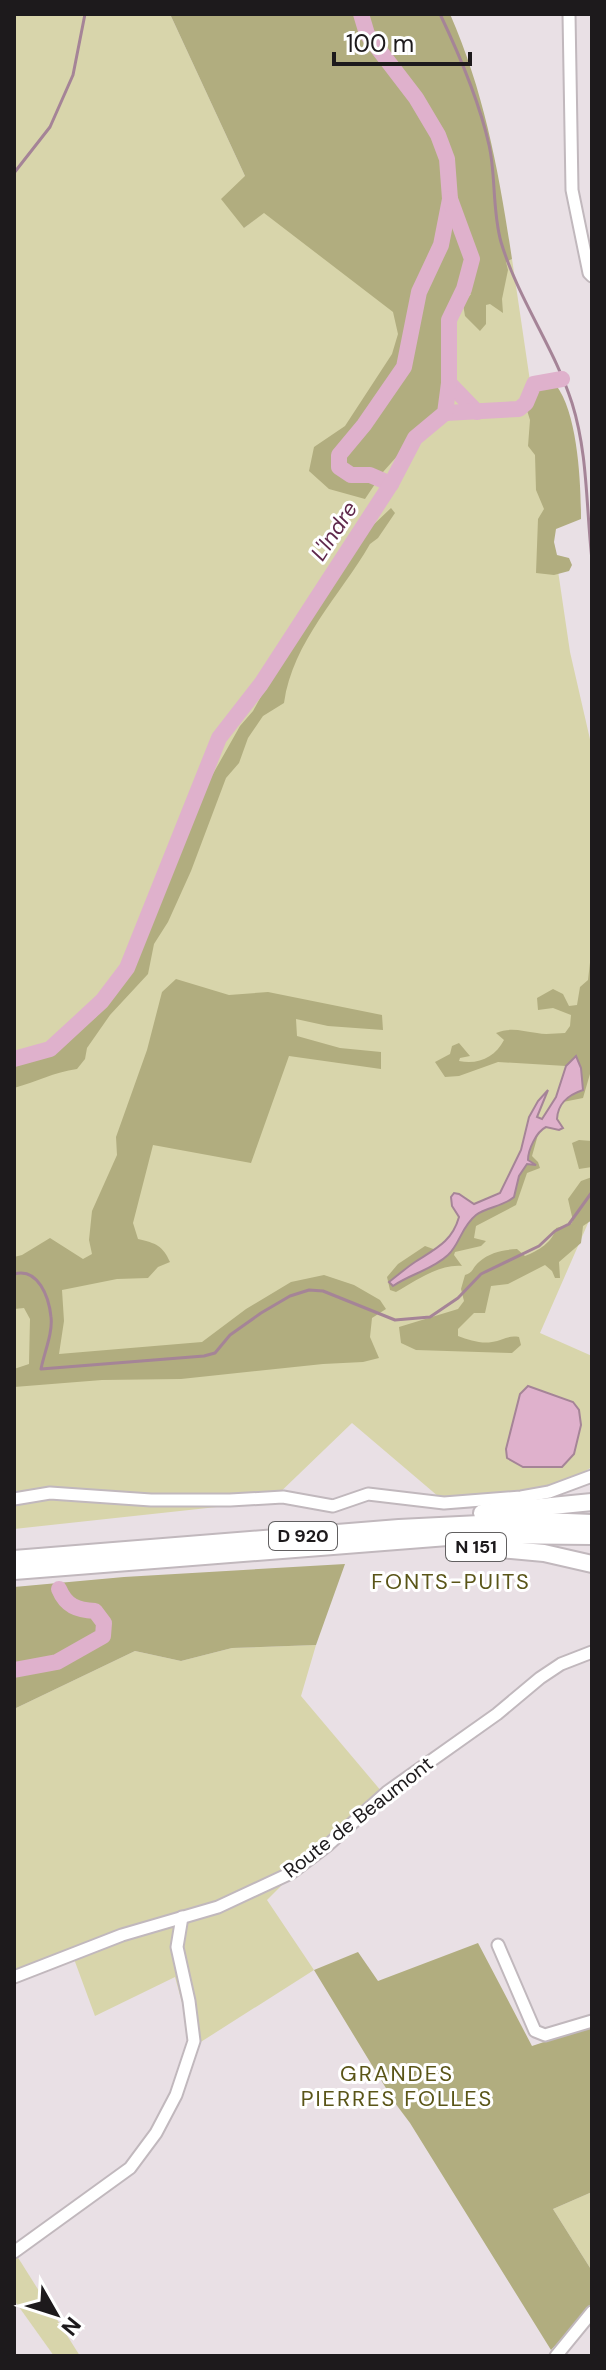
<svg xmlns="http://www.w3.org/2000/svg" width="606" height="2370" font-family="'DM Sans',sans-serif">
<style>
.green{fill:#d8d5ab}
.forest{fill:#b1ad7f}
.water{fill:#dfb1cc;stroke:#a58497;stroke-width:2}
.lines{fill:none;stroke-linecap:round;stroke-linejoin:round}
.stream{stroke:#a58497;stroke-width:3}
.river{stroke:#dfb1cc;stroke-width:16}
.minor-casing{stroke:#c1b8bd;stroke-width:15}
.highway-casing{stroke:#c1b8bd;stroke-width:20}
.minor{stroke:#fff;stroke-width:11}
.highway{stroke:#fff;stroke-width:16}
.labels{text-anchor:middle;dominant-baseline:central;stroke-width:6;stroke-linejoin:round;paint-order:stroke}
.shield{fill:#fff;stroke:#615f60;stroke-width:2}
.shield-label{font-size:18px;font-weight:bold;fill:#1d1a1c}
.street-label{font-size:20px;fill:#1d1a1c;stroke:#fff}
.water-label{font-size:22px;font-style:italic;fill:#5f284b;stroke:#fff}
.neighbourhood-label{font-size:22px;letter-spacing:2px;fill:#5a5518;stroke:#fff}
</style>
<rect width="100%" height="100%" fill="#e9e0e5"/>
<g class="green">
<path d="M14 14H170L245 176 244 228 264 212 392 309 512 259 570 652 592 748V1214L540 1333 592 1356V1467C583 1472 574 1478 564 1482 526 1495 479 1496 439 1497L352 1423 271 1501 14 1529Z"/>
<path d="M316 1645 301 1696 382 1792 327 1840 267 1900 314 1970 196 2045 189 2028 175 1977 95 2016 74 1959 14 1983V1709L135 1651 181 1661 232 1648Z"/>
<path d="M592 2192V2271L553 2209Z"/>
<path d="M17 2256 80 2356H54L14 2300V2258Z"/>
</g>
<g class="forest">
<path d="M170 14H450C485 94 499 173 512 259L506 262 508 270 502 299 503 313 490 304 486 305V324L480 331 465 316 463 304 471 294 461 291 442 320 446 368 444 394 440 408 383 472 365 499 329 489 309 471 314 447 345 426 392 354 398 334 393 312 264 213 244 228 221 199 245 176Z"/>
<path d="M547 385H556C578 414 581 483 581 519L556 529 554 542 557 555 569 558 572 565 569 571 554 575 536 573 538 519 544 509 536 490 535 455 528 446 530 420 526 407 537 388Z"/>
<path d="M391 508 395 513 378 538 370 544C340 596 293 641 284 703L263 716 248 738 239 763 226 778 191 871 168 922 154 944 148 974 110 1015 87 1048 85 1059 77 1069C54 1072 36 1082 14 1088V1063L59 1048 96 1017 122 984 148 934 196 804 240 726 253 711 292 640 369 529Z"/>
<path d="M592 945V1067L583 1098 563 1102 583 1087 576 1057 566 1066 498 1062 459 1076 445 1077 435 1062 450 1054 452 1046 459 1043 470 1056 460 1058 459 1061C479 1065 495 1057 504 1040L496 1033C511 1027 521 1031 537 1033 546 1035 556 1033 565 1033L570 1026 571 1015 553 1008 538 1010 537 998 553 989 563 994 569 1006 577 1005 580 987 588 980Z"/>
<path d="M176 979 229 995 268 992 382 1015 383 1030 328 1026 296 1019 297 1036 340 1048 381 1052V1069L289 1056 251 1163 153 1145 133 1223 138 1239C156 1243 163 1246 170 1262L158 1267 148 1278 117 1279 62 1290 64 1321 59 1354 202 1342 246 1309 291 1282 324 1275 354 1285 380 1300 386 1309 372 1318 370 1337 379 1358 363 1362 323 1364 181 1379 102 1380 14 1387V1369L29 1364 30 1319 24 1308 14 1309V1257L22 1255 50 1238 83 1259 92 1254 89 1240 92 1211 117 1155 116 1137 147 1050 162 992Z"/>
<path d="M539 1131 532 1156 538 1162 540 1168 527 1173 516 1205 476 1226 474 1238 486 1241 481 1246 455 1252 454 1255 462 1266C438 1264 416 1281 396 1292L390 1290 387 1277 398 1264 425 1246 436 1250 404 1279 439 1262 449 1255 460 1231 479 1212 514 1196 519 1176 527 1163 535 1164 528 1160V1152Z"/>
<path d="M579 1140 592 1141V1167L579 1169 572 1143Z"/>
<path d="M592 1177V1220L583 1226 581 1243 559 1262 560 1278H555L552 1271 545 1265 508 1284 491 1286 485 1313H474L458 1329V1336C469 1340 481 1344 492 1342 503 1340 508 1335 519 1337L521 1345 512 1353 416 1350 401 1343 399 1327 458 1309 464 1301 461 1289 465 1275C474 1272 472 1268 479 1262 490 1252 503 1250 517 1249L525 1256C538 1251 553 1242 556 1228L571 1224 573 1221 568 1199 581 1181Z"/>
<path d="M345 1564 316 1645 232 1648 181 1661 135 1651 14 1709V1587L124 1577Z"/>
<path d="M478 1943 532 2046 592 2026V2192L553 2209 592 2271V2306L551 2350 410 2123 395 2103 314 1970 358 1952 378 1981Z"/>
</g>
<g class="water">
<path d="M576 1056 581 1068 583 1090C568 1095 558 1103 557 1119L563 1128 559 1130 546 1127C536 1132 528 1150 528 1160L536 1165 527 1164 519 1176 514 1197C503 1207 486 1207 476 1215 461 1227 460 1244 448 1255 432 1270 410 1274 393 1286L389 1282C398 1275 406 1268 415 1262 435 1249 452 1242 459 1217L452 1206 451 1197 454 1193 459 1194 474 1204 500 1193 521 1150 529 1117 538 1101 548 1090 537 1117 542 1119 556 1097 566 1066Z"/>
<path d="M528 1386 573 1402 579 1410 581 1425 574 1454 562 1467H523L507 1458 506 1449 520 1394Z"/>
</g>
<g class="lines">
<g class="stream">
<path d="M440 14C460 56 479 100 489 145 496 175 492 210 501 242 518 299 554 347 572 403 588 454 586 507 592 560"/>
<path d="M14 173 50 127 73 75 85 14"/>
<path d="M14 1274C38 1267 49 1297 51 1317 53 1333 44 1353 41 1369L204 1356 215 1353 230 1335 261 1313 290 1296 309 1290 323 1291 395 1320 430 1317 458 1298 481 1274 539 1246 555 1231 569 1224 592 1192"/>
</g>
<g class="river">
<path d="M361 14 367 34 416 98 438 135 447 159 450 199 441 245 419 292 404 367 364 425 339 455V467L351 475H370L391 484"/>
<path d="M449 383 477 412"/>
<path d="M445 413 519 409 526 403 534 384 562 379"/>
<path d="M14 1059 50 1049 102 1001 127 968 219 738 261 684 391 484 415 438 445 413 449 383V320L464 289 472 259 450 199"/>
<path d="M14 1670 57 1662 103 1636 104 1623 95 1611C77 1610 66 1606 59 1589"/>
</g>
<defs>
<g id="minor">
<path d="M569 14 572 190 589 273 592 276"/>
<path d="M14 1499 50 1493 151 1500H230L283 1497 333 1506 368 1494 444 1503 521 1497 549 1492 592 1476"/>
<path d="M498 1945 535 2031 545 2035 592 2021"/>
<path d="M14 1977 122 1935 218 1907 291 1873 328 1845 387 1792 497 1714 540 1678 561 1664 592 1652"/>
<path d="M14 2252 130 2168 156 2133 176 2095 194 2041 189 2001 177 1947 182 1917"/>
<path d="M556 2356 592 2312"/>
</g>
<g id="highway">
<path d="M482 1513 592 1502"/>
<path d="M456 1545 544 1553 592 1564"/>
<path d="M14 1559 399 1528 542 1521 592 1523"/>
<path d="M14 1571 473 1535 592 1536"/>
</g>
</defs>
<use href="#minor" class="minor-casing"/>
<use href="#highway" class="highway-casing"/>
<use href="#minor" class="minor"/>
<use href="#highway" class="highway"/>
</g>
<g class="labels">
<g class="shield">
<rect x="269" y="1522" width="68" height="28" rx="6"/>
<rect x="446" y="1533" width="60" height="28" rx="6"/>
</g>
<g class="shield-label">
<text x="303" y="1536">D 920</text>
<text x="476" y="1547">N 151</text>
</g>
<g class="street-label">
<text transform="translate(358 1817) rotate(-38)">Route de Beaumont</text>
</g>
<g class="water-label">
<text transform="translate(334 531) rotate(-57)">L'Indre</text>
</g>
<g class="neighbourhood-label">
<text x="451" y="1581">FONTS-PUITS</text>
<text x="397" y="2073">GRANDES<tspan x="397" dy="25">PIERRES FOLLES</tspan></text>
</g>
</g>
<rect width="606" height="2370" fill="none" stroke="#1d1a1c" stroke-width="32"/>
<g transform="translate(56 2314) rotate(129)" stroke="#ffffff" stroke-width="6" paint-order="stroke">
<path d="M0-6L14 30L0 20L-14 30Z" fill="#1d1a1c"/>
<text y="-12" font-size="22" font-weight="bold" text-anchor="middle" fill="#1d1a1c">N</text>
</g>
<path d="M334 52v12h136v-12" fill="none" stroke="#1d1a1c" stroke-width="4"/>
<text x="346" y="52" font-size="24" fill="#1d1a1c" stroke="#ffffff" stroke-width="6" paint-order="stroke">100 m</text>
</svg>
